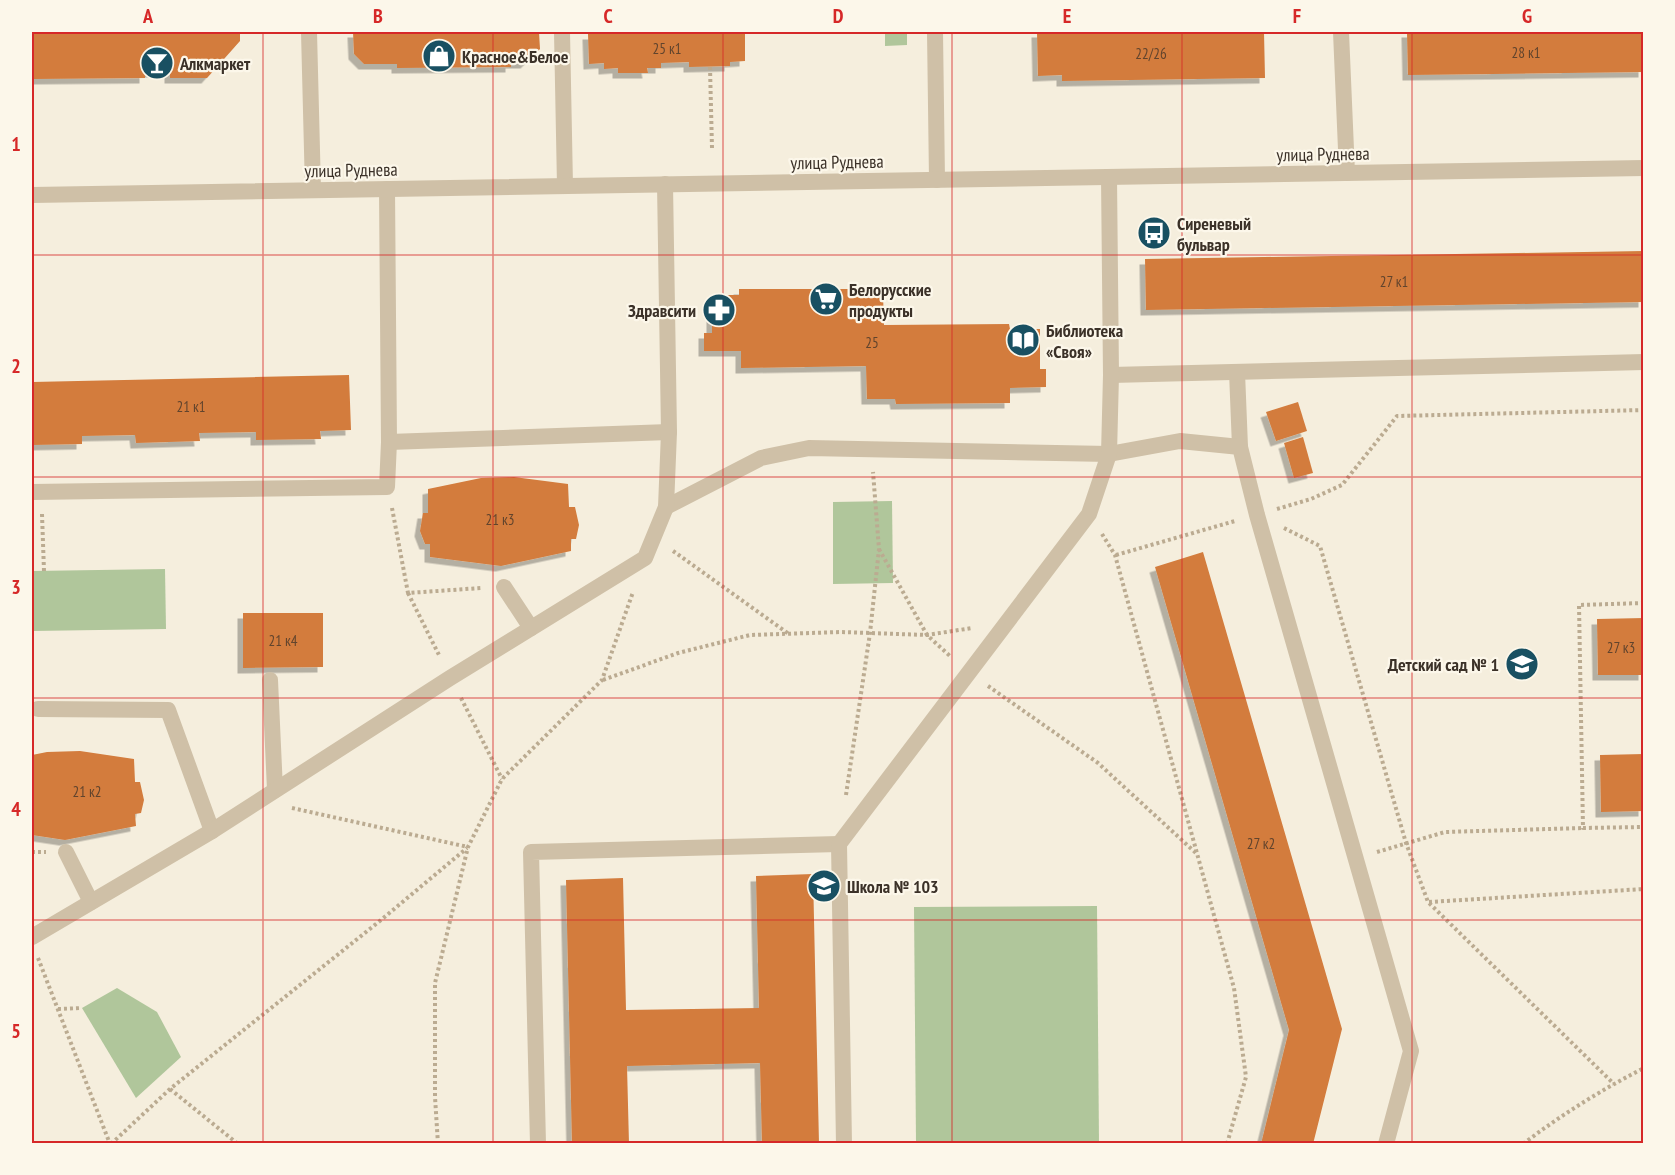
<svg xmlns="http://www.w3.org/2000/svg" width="1675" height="1175" font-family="'PT Sans Narrow',sans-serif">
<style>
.green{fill:#b0c69b}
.building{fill:#d37c3d;filter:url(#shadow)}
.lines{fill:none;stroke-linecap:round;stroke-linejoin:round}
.path{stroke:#bbab91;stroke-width:4;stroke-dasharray:3 3;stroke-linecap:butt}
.service{stroke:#cfc0a7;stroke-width:16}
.minor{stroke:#cfc0a7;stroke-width:16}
.grid{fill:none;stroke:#d62828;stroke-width:1.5;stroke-opacity:0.55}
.labels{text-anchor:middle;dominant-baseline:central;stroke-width:4.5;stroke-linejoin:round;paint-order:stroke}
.number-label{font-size:15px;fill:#61442d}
.poi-label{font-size:18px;font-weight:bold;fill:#3b3128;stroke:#fcf7ea;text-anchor:start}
.street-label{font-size:18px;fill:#3b3128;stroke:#fcf7ea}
.neatline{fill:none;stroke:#d62828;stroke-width:2}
.grid-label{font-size:20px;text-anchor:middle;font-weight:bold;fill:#d62828}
</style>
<defs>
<filter id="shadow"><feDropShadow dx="-5.5" dy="5.5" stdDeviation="0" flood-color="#0004"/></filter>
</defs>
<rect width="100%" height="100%" fill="#f5eedd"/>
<g class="green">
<path d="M885 32H907V45L885 46Z"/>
<path d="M892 501 893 583 833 584V502Z"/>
<path d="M165 569 166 629 32 631V571Z"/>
<path d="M1097 906 1099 1143H916L914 907Z"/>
<path d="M117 988 157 1012 181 1057 136 1098 82 1008Z"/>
</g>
<g class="building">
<path d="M32 32H240V41L207 78H170V72H145V78L32 79Z"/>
<path d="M353 32H539L540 49 526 63H511V67L397 68V64H364L354 54Z"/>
<path d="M596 32H745V61L730 62V66L689 67V62L661 63V68H647L648 73H618V68L604 69V63L589 64 588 34H596Z"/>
<path d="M1037 32H1264L1265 78 1062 81V75L1038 76Z"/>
<path d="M1407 32H1644V72L1408 75Z"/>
<path d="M1644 251V302L1146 310 1145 259Z"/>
<path d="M739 289H853V294H883L884 325 1009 324 1010 329H1040V369H1046V387L1010 388V403L896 404 895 399H867L866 366 741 368V351H704V333H712V295H739Z"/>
<path d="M349 375 351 430 320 431 321 439 256 440V432L199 433 200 441 136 443 135 435 82 436V444L32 445V382Z"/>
<path d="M1298 402 1307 431 1276 441 1266 412Z"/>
<path d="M1303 437 1313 473 1294 478 1284 443Z"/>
<path d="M514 477 568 484 569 507H575L579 525 576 539H571V551L501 566 430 557V544H425L420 531 423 513H428V489L481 478Z"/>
<path d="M1203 552 1342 1029 1313 1144H1261L1289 1030 1155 567Z"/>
<path d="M243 613H323V667L243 668Z"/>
<path d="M1644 618V675H1598L1597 619Z"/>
<path d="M80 751 134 759 135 782H140L144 800 141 813 135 814 136 826 65 840 32 835V755L47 752Z"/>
<path d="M1644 754V811L1601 812 1600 755Z"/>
<path d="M813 874 819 1144H762L760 1063 627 1066 629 1144H572L566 880 623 878 626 1010 759 1008 756 876Z"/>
</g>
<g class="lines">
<g class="path">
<path d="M710 67 712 148"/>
<path d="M392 508 408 593 481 588"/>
<path d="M1277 509 1311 499 1342 485 1397 416 1644 410"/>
<path d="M42 514 44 571"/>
<path d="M1284 528 1320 546 1406 843 1428 902 1614 1084"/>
<path d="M1102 534 1115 555 1234 988 1246 1077 1227 1144"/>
<path d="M879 549 927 635 951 657"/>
<path d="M673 551 789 634"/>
<path d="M1116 555 1235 521"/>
<path d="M408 593 440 657"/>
<path d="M1644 603 1579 605 1583 828 1644 827"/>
<path d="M603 680 678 653 750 635 841 632 927 635 972 628"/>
<path d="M988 686 1098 763 1197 854"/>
<path d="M461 698 502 779"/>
<path d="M846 795 870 633 879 549 873 472"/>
<path d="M292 808 468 847"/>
<path d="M32 852H46"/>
<path d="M1377 852 1445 832 1583 828"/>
<path d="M1429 902 1644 889"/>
<path d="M38 958 110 1144"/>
<path d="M58 1009 82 1008"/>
<path d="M170 1089 238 1144"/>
<path d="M111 1144 170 1089 381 920 467 848"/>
<path d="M438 1144 435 1097V983L468 847 502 779 602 680 633 592"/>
<path d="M1523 1144C1561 1115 1601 1090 1644 1068"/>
</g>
<g class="service">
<path d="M309 32 313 190"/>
<path d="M562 32 565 186"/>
<path d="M1341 32 1347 173"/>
<path d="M387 189 389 442"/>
<path d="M1237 372 1240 447"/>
<path d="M1111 375 1644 362"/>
<path d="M32 492 387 487 389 442 669 432"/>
<path d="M666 507 761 458 809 448 1109 454 1180 441 1240 447 1257 515 1411 1051 1386 1144"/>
<path d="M504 587 531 628"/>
<path d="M270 680 275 790"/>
<path d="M38 709 168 710 212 831"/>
<path d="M66 852 91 902"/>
<path d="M32 937 212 831 450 678 645 558 666 507 669 432 665 184"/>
<path d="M538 1144 531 852 839 844"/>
<path d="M844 1144 839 844 1089 514 1109 454 1111 375 1109 177"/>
</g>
<g class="minor">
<path d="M935 32 937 180"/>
<path d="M32 195 1644 168"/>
</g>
</g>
<path class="grid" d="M263 32V1144M493 32V1144M723 32V1144M952 32V1144M1182 32V1144M1412 32V1144M32 255H1644M32 477H1644M32 698H1644M32 920H1644"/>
<defs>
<symbol id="shop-disc" viewBox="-11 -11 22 22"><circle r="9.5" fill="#195062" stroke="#fcf7ea"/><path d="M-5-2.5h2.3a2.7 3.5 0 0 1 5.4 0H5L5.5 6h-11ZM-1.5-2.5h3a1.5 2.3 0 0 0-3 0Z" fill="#fff"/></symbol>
<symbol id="bar-disc" viewBox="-11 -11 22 22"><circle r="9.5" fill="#195062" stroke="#fcf7ea"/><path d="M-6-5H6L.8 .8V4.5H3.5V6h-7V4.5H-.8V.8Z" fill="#fff"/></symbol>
<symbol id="bus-disc" viewBox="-11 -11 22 22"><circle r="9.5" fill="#195062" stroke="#fcf7ea"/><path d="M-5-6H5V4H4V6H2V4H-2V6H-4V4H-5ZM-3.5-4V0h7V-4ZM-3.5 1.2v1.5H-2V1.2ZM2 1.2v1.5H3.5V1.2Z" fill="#fff"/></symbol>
<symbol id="supermarket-disc" viewBox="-11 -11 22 22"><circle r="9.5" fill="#195062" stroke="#fcf7ea"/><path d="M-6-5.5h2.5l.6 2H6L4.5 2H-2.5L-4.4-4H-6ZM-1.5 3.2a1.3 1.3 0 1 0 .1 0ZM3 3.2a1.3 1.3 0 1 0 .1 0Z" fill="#fff"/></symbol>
<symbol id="pharmacy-disc" viewBox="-11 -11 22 22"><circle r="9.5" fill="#195062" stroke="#fcf7ea"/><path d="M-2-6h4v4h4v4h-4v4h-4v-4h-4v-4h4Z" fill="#fff"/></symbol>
<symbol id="library-disc" viewBox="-11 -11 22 22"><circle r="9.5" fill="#195062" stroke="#fcf7ea"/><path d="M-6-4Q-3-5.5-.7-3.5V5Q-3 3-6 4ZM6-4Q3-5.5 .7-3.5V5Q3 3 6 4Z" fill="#fff"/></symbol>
<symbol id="school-disc" viewBox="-11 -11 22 22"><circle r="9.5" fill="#195062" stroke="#fcf7ea"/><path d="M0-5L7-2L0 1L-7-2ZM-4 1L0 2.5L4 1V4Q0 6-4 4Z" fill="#fff"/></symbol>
</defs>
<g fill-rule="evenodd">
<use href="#shop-disc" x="420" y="37" width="38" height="38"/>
<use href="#bar-disc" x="138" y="44" width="38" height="38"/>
<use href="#bus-disc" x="1135" y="214" width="38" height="38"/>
<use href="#supermarket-disc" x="807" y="280" width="38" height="38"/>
<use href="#pharmacy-disc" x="700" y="291" width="38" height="38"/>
<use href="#library-disc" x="1004" y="321" width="38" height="38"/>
<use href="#school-disc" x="1503" y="645" width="38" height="38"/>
<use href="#school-disc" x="805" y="867" width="38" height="38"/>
</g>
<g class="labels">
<g class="number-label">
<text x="667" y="48">25 к1</text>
<text x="1526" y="52">28 к1</text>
<text x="1151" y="53">22/26</text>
<text x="1394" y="281">27 к1</text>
<text x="872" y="342">25</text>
<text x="191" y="406">21 к1</text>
<text x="500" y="519">21 к3</text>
<text x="283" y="640">21 к4</text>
<text x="1621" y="647">27 к3</text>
<text x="87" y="791">21 к2</text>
<text x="1261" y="843">27 к2</text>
</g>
<g class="poi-label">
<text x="462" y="56">Красное&amp;Белое</text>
<text x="180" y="63">Алкмаркет</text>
<text x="1177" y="223">Сиреневый<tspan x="1177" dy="21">бульвар</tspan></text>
<text x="849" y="289">Белорусские<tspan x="849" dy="21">продукты</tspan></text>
<text x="696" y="310" text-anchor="end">Здравсити</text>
<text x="1046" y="330">Библиотека<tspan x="1046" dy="21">«Своя»</tspan></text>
<text x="1499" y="664" text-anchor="end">Детский сад № 1</text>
<text x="847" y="886">Школа № 103</text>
</g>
<g class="street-label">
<text transform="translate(1323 154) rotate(-1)">улица Руднева</text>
<text transform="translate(837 162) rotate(-1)">улица Руднева</text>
<text transform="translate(351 170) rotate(-1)">улица Руднева</text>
</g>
</g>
<rect width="1675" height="1175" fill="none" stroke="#fcf7ea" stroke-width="66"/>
<rect x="33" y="33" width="1609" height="1109" class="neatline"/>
<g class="grid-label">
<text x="148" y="23">A</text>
<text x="378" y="23">B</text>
<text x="608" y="23">C</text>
<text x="838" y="23">D</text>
<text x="1067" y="23">E</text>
<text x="1297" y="23">F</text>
<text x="1527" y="23">G</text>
<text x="16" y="151">1</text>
<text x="16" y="373">2</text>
<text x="16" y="594">3</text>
<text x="16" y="816">4</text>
<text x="16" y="1038">5</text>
</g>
</svg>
